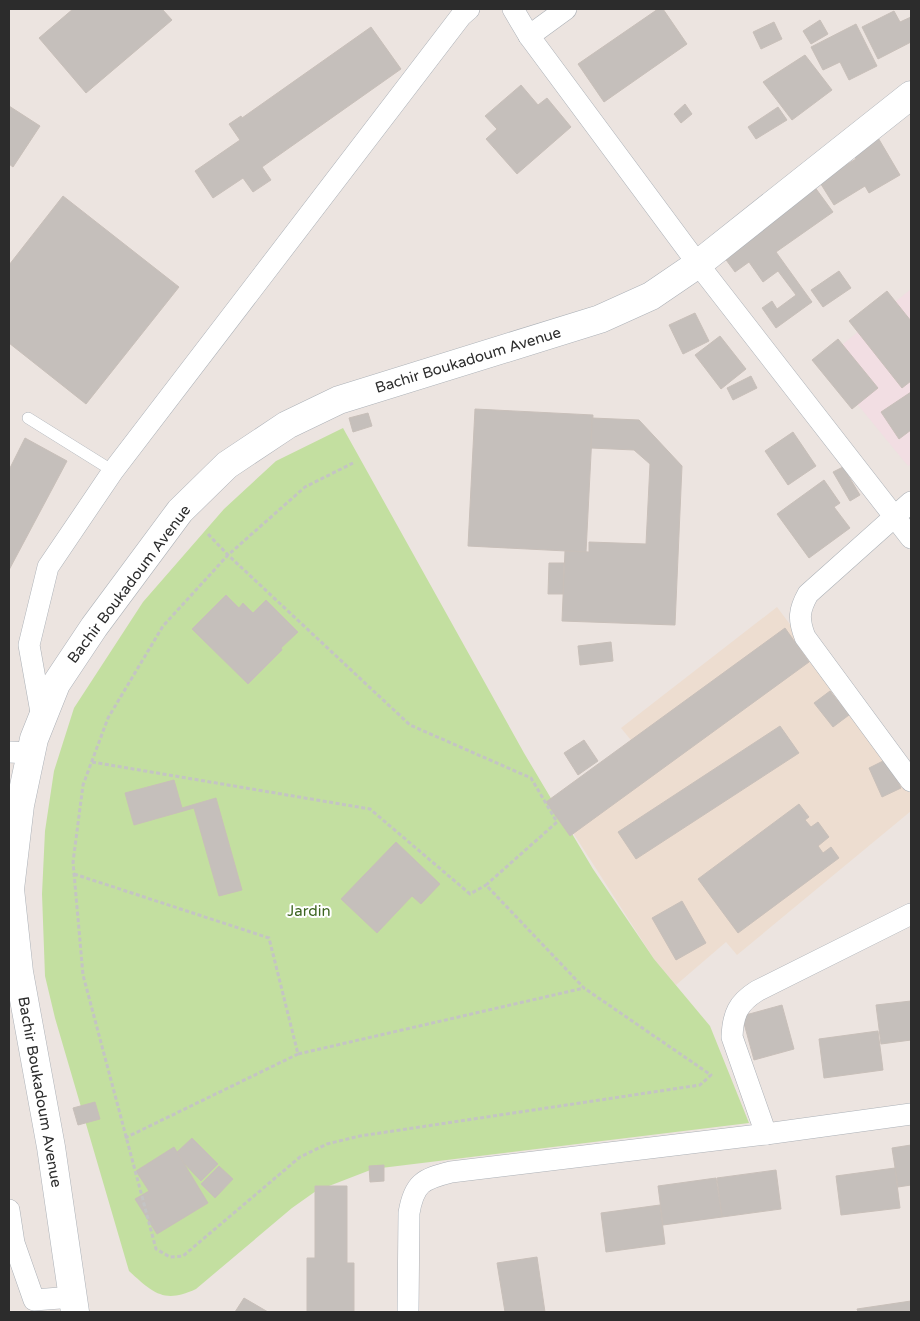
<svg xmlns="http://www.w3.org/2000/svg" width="920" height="1321" font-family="'Varela Round',sans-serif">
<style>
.education{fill:#edddd0}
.medical{fill:#f2dee3}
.green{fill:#c3dfa0}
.building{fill:#c5bfbb;stroke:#c8bfb9}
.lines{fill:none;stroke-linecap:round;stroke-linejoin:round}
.lane-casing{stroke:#acb1b7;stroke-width:12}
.street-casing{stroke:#acb1b7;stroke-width:22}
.secondary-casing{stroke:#acb1b7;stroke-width:29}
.path{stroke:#c4c4c4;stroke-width:3;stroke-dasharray:4 2.5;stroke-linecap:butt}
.lane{stroke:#fff;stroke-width:11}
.street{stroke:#fff;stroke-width:21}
.secondary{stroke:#fff;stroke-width:28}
.labels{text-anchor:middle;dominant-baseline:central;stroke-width:4;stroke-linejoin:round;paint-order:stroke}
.street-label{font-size:15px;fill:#2c2c2c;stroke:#fff}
.park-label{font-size:15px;fill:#3d6520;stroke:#fff}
</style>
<rect width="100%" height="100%" fill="#ece4e0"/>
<path class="education" d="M777 607 911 786V811L737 955 726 942 676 985 654 959 559 811 639 750 621 728Z"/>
<path class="medical" d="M911 289V464L908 466 822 361Z"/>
<path class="green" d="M343 428 524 753 593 869 654 959 710 1026 749 1123 373 1169 316 1191 292 1208 196 1289C164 1304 153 1293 129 1271L55 1018 45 976 42 894 45 831 54 771 74 708 143 602 224 509 276 461Z"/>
<g class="building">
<path d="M73 9H162L172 20 86 93 39 38Z"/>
<path d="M658 9H663L687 44 604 102 578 64Z"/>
<path d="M894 11 900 22 911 17V42L878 59 862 27Z"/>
<path d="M820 20 828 34 811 44 803 31Z"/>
<path d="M774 22 782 39 761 49 753 32Z"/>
<path d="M856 24 877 66 849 80 840 62 823 70 811 47Z"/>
<path d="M371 27 401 69 262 167 271 180 253 192 243 178 213 198 195 171 240 140 229 124 241 116 242 118Z"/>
<path d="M805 55 832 90 792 120 763 82Z"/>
<path d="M521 85 538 105 547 98 571 127 517 174 486 139 497 129 485 116Z"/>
<path d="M685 104 692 114 681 123 674 114Z"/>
<path d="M9 106 40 126 13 167 9 164Z"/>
<path d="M778 107 787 120 756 139 748 127Z"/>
<path d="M877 136 900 175 869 193 865 186 834 205 819 181 856 159 851 151Z"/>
<path d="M814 186 833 212 776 252 812 302 776 328 762 308 772 301 777 309 796 295 778 271 763 282 749 262 735 272 721 253Z"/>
<path d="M63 196 179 287 86 404 9 343V265Z"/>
<path d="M839 271 851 288 823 307 811 290Z"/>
<path d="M887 291 911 321V381L902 388 849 321Z"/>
<path d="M695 313 709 341 683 354 669 325Z"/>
<path d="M720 336 746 369 721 389 695 355Z"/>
<path d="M838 339 878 388 852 409 812 360Z"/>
<path d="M751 376 757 388 733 400 727 388Z"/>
<path d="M911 392V430L899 439 881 412Z"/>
<path d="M475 409 593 415 586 552 468 546Z"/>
<path d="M368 413 372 426 353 432 349 418Z"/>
<path d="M592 418 639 420 682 466 675 625 562 621 565 551 589 552V542L646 544 650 464 634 450 591 448Z"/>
<path d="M793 432 816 466 788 485 765 451Z"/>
<path d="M25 438 67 461 9 570V470Z"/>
<path d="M843 467 860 495 850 501 833 472Z"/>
<path d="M824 480 840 503 834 507 850 528 809 558 777 514Z"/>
<path d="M549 563H564L563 594H548Z"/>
<path d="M226 595 239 608 243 603 253 613 266 600 298 632 281 648 282 650 248 684 192 629Z"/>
<path d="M785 628 809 662 570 836 546 802Z"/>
<path d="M611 642 613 661 580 665 578 646Z"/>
<path d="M830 691 849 715 833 727 814 703Z"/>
<path d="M780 726 799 753 636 859 618 832Z"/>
<path d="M584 740 598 761 578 775 564 753Z"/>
<path d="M887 759 901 788 882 797 869 768Z"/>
<path d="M174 780 182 808 216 798 242 890 219 896 194 808 134 825 125 793Z"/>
<path d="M799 804 809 817 805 820 811 827 818 822 829 837 818 846 823 853 831 847 839 858 738 933 698 879Z"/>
<path d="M396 842 440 884 421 904 412 896 377 933 341 899Z"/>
<path d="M682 901 706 943 676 960 652 918Z"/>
<path d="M911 1001V1040L881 1044 876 1005Z"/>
<path d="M782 1005 794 1049 754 1060 742 1016Z"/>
<path d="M878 1031 883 1070 824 1078 819 1039Z"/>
<path d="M95 1102 100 1119 78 1125 73 1108Z"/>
<path d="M192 1138 218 1164 201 1181 175 1154Z"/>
<path d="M911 1145V1185L898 1187 892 1148Z"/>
<path d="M174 1147 208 1203 157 1234 135 1199 149 1191 136 1171Z"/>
<path d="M384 1165V1181L370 1182 369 1166Z"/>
<path d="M219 1166 233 1179 215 1198 201 1184Z"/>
<path d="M895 1168 900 1208 841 1215 836 1176Z"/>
<path d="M776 1170 781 1209 722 1217 717 1178Z"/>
<path d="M716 1178 722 1217 663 1225 658 1186Z"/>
<path d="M315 1186H347V1263H354V1312H307V1258H315Z"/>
<path d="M660 1205 665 1244 606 1252 601 1213Z"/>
<path d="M537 1257 545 1312H505L497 1263Z"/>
<path d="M244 1298 268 1312H235Z"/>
<path d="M911 1301V1312H858L857 1309Z"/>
</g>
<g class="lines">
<defs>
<path id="lane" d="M28 418 113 471"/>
<g id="street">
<path d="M513 9 529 36 698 264 911 538"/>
<path d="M529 36 566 9"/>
<path d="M911 502 808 594C799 610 798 619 805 637L911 781"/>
<path d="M42 718 29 645 48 567 113 471 461 16 469 9"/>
<path d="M9 752 31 753"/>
<path d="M766 1134 732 1037C733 1014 738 1003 757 991L911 914"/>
<path d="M9 1210 14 1243 34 1300 73 1297"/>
<path d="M408 1312 409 1213C414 1183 423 1179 451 1172L766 1134 911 1114"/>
</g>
<path id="secondary" d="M75 1312 51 1147 19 972 10 889 20 805 34 739 56 684 94 627 180 511 227 465 287 425 339 400 600 319 651 296 698 264 911 95"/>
</defs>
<use href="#lane" class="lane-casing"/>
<use href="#street" class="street-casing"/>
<use href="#secondary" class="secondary-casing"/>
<g class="path">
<path d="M208 534 228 555 410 725 531 778 557 822 486 885 584 988 711 1075 700 1085 360 1136 327 1144 300 1157 183 1256 170 1257 156 1249 83 975 73 862 83 785 108 718 163 626 228 555 305 487 353 463"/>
<path d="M92 762 370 809 470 894 486 885"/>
<path d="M74 874 269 938 298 1054 584 988"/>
<path d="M125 1138 298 1054"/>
</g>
<use href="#lane" class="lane"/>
<use href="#street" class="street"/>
<use href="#secondary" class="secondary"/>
</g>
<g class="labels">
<g class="street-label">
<text transform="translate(468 360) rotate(-17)">Bachir Boukadoum Avenue</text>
<text transform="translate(129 584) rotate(-53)">Bachir Boukadoum Avenue</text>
<text transform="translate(40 1092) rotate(80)">Bachir Boukadoum Avenue</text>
</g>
<g class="park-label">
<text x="309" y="911">Jardin</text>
</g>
</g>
<rect width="920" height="1321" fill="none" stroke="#2c2c2c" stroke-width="20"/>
</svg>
